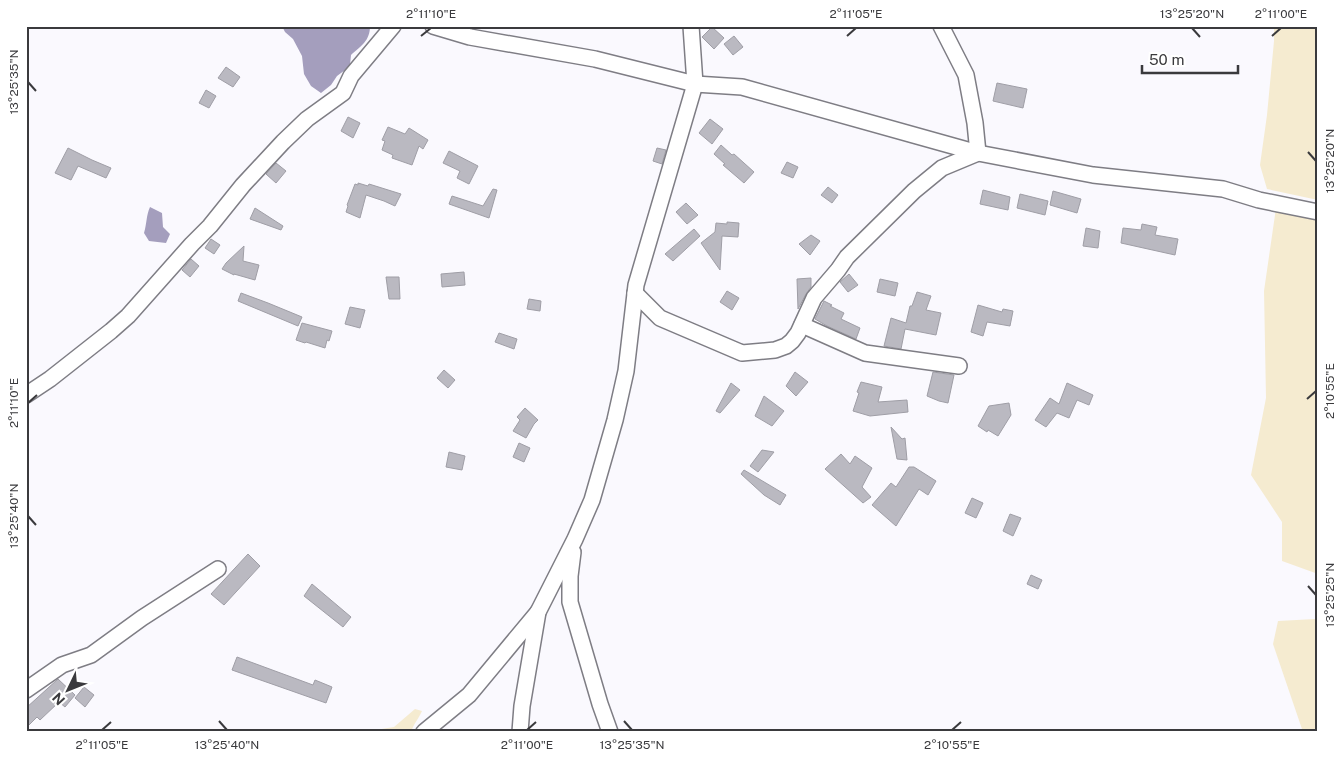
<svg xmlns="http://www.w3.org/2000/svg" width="1344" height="758" font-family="'Public Sans',sans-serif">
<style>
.green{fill:#f5ebd0}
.water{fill:#a49ebd}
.building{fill:#bab9c1;stroke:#9f9ea6}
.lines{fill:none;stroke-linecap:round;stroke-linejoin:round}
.street-casing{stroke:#7e7d84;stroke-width:18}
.street{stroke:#fff;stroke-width:15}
.ticks{fill:none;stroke:#3a3a3d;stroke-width:2}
.neatline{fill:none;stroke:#3a3a3d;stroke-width:2}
.ticks-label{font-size:12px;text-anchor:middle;fill:#3a3a3d}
</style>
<rect width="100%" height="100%" fill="#faf9fe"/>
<g class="green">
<path d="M1274 26H1318V200L1267 189 1260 165 1267 115 1274 41Z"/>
<path d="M1276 208 1318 217V574L1282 561V522L1251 475 1266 398 1264 291Z"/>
<path d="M1318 610V732H1303L1273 644 1278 621 1315 619Z"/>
<path d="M415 709 422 711C418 720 414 723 411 732H375V730L394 727Z"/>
</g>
<g class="water">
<path d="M282 26H370C370 41 361 46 351 55L350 65 345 70 337 76 331 85 321 93 311 86 304 74 302 56 293 39 285 32Z"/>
<path d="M150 207 162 213 163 227 170 234 166 243 149 241 144 233C147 223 146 216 150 207Z"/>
</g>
<g class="building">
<path d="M712 27 724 38 714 49 702 37Z"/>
<path d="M734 36 743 47 733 55 724 44Z"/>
<path d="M226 67 240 77 233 87 218 78Z"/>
<path d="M997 83 1027 89 1023 108 993 101Z"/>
<path d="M206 90 216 96 209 108 199 103Z"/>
<path d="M348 117 360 123 353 138 341 131Z"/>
<path d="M710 119 723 129 712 144 699 133Z"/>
<path d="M388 127 405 134 409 128 428 140 423 149 419 146 412 165 392 158 393 155 382 150 385 141 382 140Z"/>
<path d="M721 145 732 155 734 154 754 172 744 183 723 165 725 164 714 154Z"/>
<path d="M68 148 92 160 111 168 106 178 78 166 71 180 55 173Z"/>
<path d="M657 148 666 150 662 164 653 161Z"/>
<path d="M449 151 478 166 469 184 457 178 460 171 443 163Z"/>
<path d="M787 162 798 167 793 178 781 173Z"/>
<path d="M276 163 286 171 276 183 266 174Z"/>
<path d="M358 183 368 186 369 184 401 194 395 206 384 201 366 195 360 218 346 212 348 206 347 205 355 184 358 185Z"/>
<path d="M828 187 838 195 832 203 821 195Z"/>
<path d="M493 189 497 190 489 218 449 204 452 196 483 206Z"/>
<path d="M983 190 1010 197 1008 210 980 204Z"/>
<path d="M1053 191 1081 199 1077 213 1050 205Z"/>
<path d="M1020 194 1048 201 1045 215 1017 208Z"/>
<path d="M686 203 698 215 687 224 676 212Z"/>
<path d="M255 208 283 226 281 230 250 219Z"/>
<path d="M727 222 739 223 738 237 722 236 720 270 701 243 715 232 716 223 727 224Z"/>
<path d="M1142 224 1157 227 1155 235 1178 239 1175 255 1121 243 1123 228 1141 230Z"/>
<path d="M1086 228 1100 231 1098 248 1083 246Z"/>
<path d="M694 229 700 236 673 261 665 254Z"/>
<path d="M811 235 820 241 810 255 799 244Z"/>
<path d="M211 239 220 245 214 254 205 248Z"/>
<path d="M244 246 243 261 259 265 255 280 234 274V275L222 269 226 263Z"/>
<path d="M191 259 199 266 190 277 182 270Z"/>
<path d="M464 272 465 285 442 287 441 274Z"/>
<path d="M849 274 858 285 848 292 840 282Z"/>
<path d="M386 277H399L400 299H389Z"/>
<path d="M811 278V287L806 294 798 309 797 279Z"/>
<path d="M880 279 898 283 895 296 877 292Z"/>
<path d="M727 291 739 298 732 310 720 302Z"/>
<path d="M917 292 931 296 926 310 941 313 936 335 905 329 901 349 884 346 891 318 906 323 910 306H912Z"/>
<path d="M241 293 268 303 302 317 298 326 238 301Z"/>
<path d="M529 299 541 301 540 311 527 309Z"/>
<path d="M824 301 832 305 830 306 844 313 841 319 860 328 856 339 827 326 815 319Z"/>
<path d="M978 305 1002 312 1003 309 1013 311 1010 326 987 322 983 336 971 332Z"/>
<path d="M350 307 365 310 360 328 345 324Z"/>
<path d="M302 323 332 331 329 341 327 340 325 348 306 342 305 343 296 340Z"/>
<path d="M499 333 517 339 514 349 495 342Z"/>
<path d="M444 370 455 380 448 388 437 378Z"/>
<path d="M795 372 808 382 796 396 786 386Z"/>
<path d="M933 372 954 375 948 403 939 401 927 396Z"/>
<path d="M861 382 882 387 878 402 907 400 908 412 870 416 853 411 859 393 857 392Z"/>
<path d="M731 383 740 390 720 413 716 411Z"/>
<path d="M1067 383 1093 395 1089 405 1077 400 1069 418 1057 413 1046 427 1035 420 1050 398 1059 404Z"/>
<path d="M764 396 784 411 772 426 755 416Z"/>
<path d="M1009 403 1011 415 998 436 988 430 987 432 978 426 989 406Z"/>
<path d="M525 408 538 420 534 424 526 438 513 431 520 420 517 417Z"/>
<path d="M891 427 902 439 905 438 907 460 897 459Z"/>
<path d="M519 443 530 448 524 462 513 457Z"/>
<path d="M762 450 774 452 758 472 750 466Z"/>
<path d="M449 452 465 456 462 470 446 467Z"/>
<path d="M841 454 850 464 855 456 872 468 862 487 871 497 863 503 825 469Z"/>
<path d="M909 467H914L936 481 928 495 919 489 896 526 872 505 891 483 896 487Z"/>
<path d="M744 470 786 495 780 505 764 495 741 474Z"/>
<path d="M972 498 983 503 976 518 965 513Z"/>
<path d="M1010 514 1021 518 1013 536 1003 531Z"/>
<path d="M248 554 260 566 224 605 211 594Z"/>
<path d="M1031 575 1042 580 1038 589 1027 584Z"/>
<path d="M312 584 351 617 343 627 304 596Z"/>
<path d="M237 657 313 685 315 680 332 687 326 703 232 670Z"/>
<path d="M58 679 75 695 65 707 59 702 40 720 37 717 26 728V708Z"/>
<path d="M84 687 94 695 85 707 75 698Z"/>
</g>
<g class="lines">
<defs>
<g id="street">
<path d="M433 26 470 37 595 59 695 84 742 87 978 153 1093 175 1223 189 1259 200 1318 212"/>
<path d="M635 293 660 318 742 353 775 350 786 346 792 341 798 333 814 298 838 270 847 257 914 191 942 168 978 153 975 123 966 75 941 26"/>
<path d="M802 325 865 353 959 366"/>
<path d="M26 395 50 379 111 331 128 316 192 244 210 226 243 185 283 142 307 119 343 93 351 76 393 26"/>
<path d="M573 552 570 576V602L600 704 610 732"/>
<path d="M26 690 62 665 91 655 142 618 218 569"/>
<path d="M424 732 469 695 538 612"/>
<path d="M520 732 522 706 538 612 575 539 592 500 615 420 626 371 636 285 695 84 691 26"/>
</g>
</defs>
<use href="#street" class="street-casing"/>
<use href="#street" class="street"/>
</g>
<path class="ticks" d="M1192 28 1200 37M421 36 431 28M847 36 856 28M1272 36 1281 28M28 82 36 91M1308 152 1316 161M1307 399 1316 391M28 403 37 395M28 516 36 525M1308 586 1316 595M219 721 227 730M624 721 632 730M102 730 111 722M527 730 536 722M952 730 961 722"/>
<rect width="1344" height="758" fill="none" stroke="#ffffff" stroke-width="55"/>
<g transform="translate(68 690) rotate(227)" stroke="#ffffff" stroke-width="4" paint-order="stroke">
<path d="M0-4L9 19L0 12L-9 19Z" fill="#3a3a3d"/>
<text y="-8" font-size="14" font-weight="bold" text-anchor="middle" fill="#3a3a3d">N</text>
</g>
<path d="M1142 65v8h96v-8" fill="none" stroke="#3a3a3d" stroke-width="2.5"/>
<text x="1149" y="65" font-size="15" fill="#3a3a3d" stroke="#ffffff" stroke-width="4" paint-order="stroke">50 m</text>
<rect x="28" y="28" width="1288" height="702" class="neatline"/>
<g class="ticks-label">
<text x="431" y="18">2°11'10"E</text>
<text x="856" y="18">2°11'05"E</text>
<text x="1192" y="18">13°25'20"N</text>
<text x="1281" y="18">2°11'00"E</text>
<text transform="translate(14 82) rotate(-90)" y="4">13°25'35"N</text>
<text transform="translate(1330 161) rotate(-90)" y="4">13°25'20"N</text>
<text transform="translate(1330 391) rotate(-90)" y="4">2°10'55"E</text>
<text transform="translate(14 403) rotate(-90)" y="4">2°11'10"E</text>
<text transform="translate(14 516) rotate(-90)" y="4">13°25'40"N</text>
<text transform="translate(1330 595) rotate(-90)" y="4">13°25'25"N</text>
<text x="102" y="749">2°11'05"E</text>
<text x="227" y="749">13°25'40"N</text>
<text x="527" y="749">2°11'00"E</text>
<text x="632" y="749">13°25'35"N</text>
<text x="952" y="749">2°10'55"E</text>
</g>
</svg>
